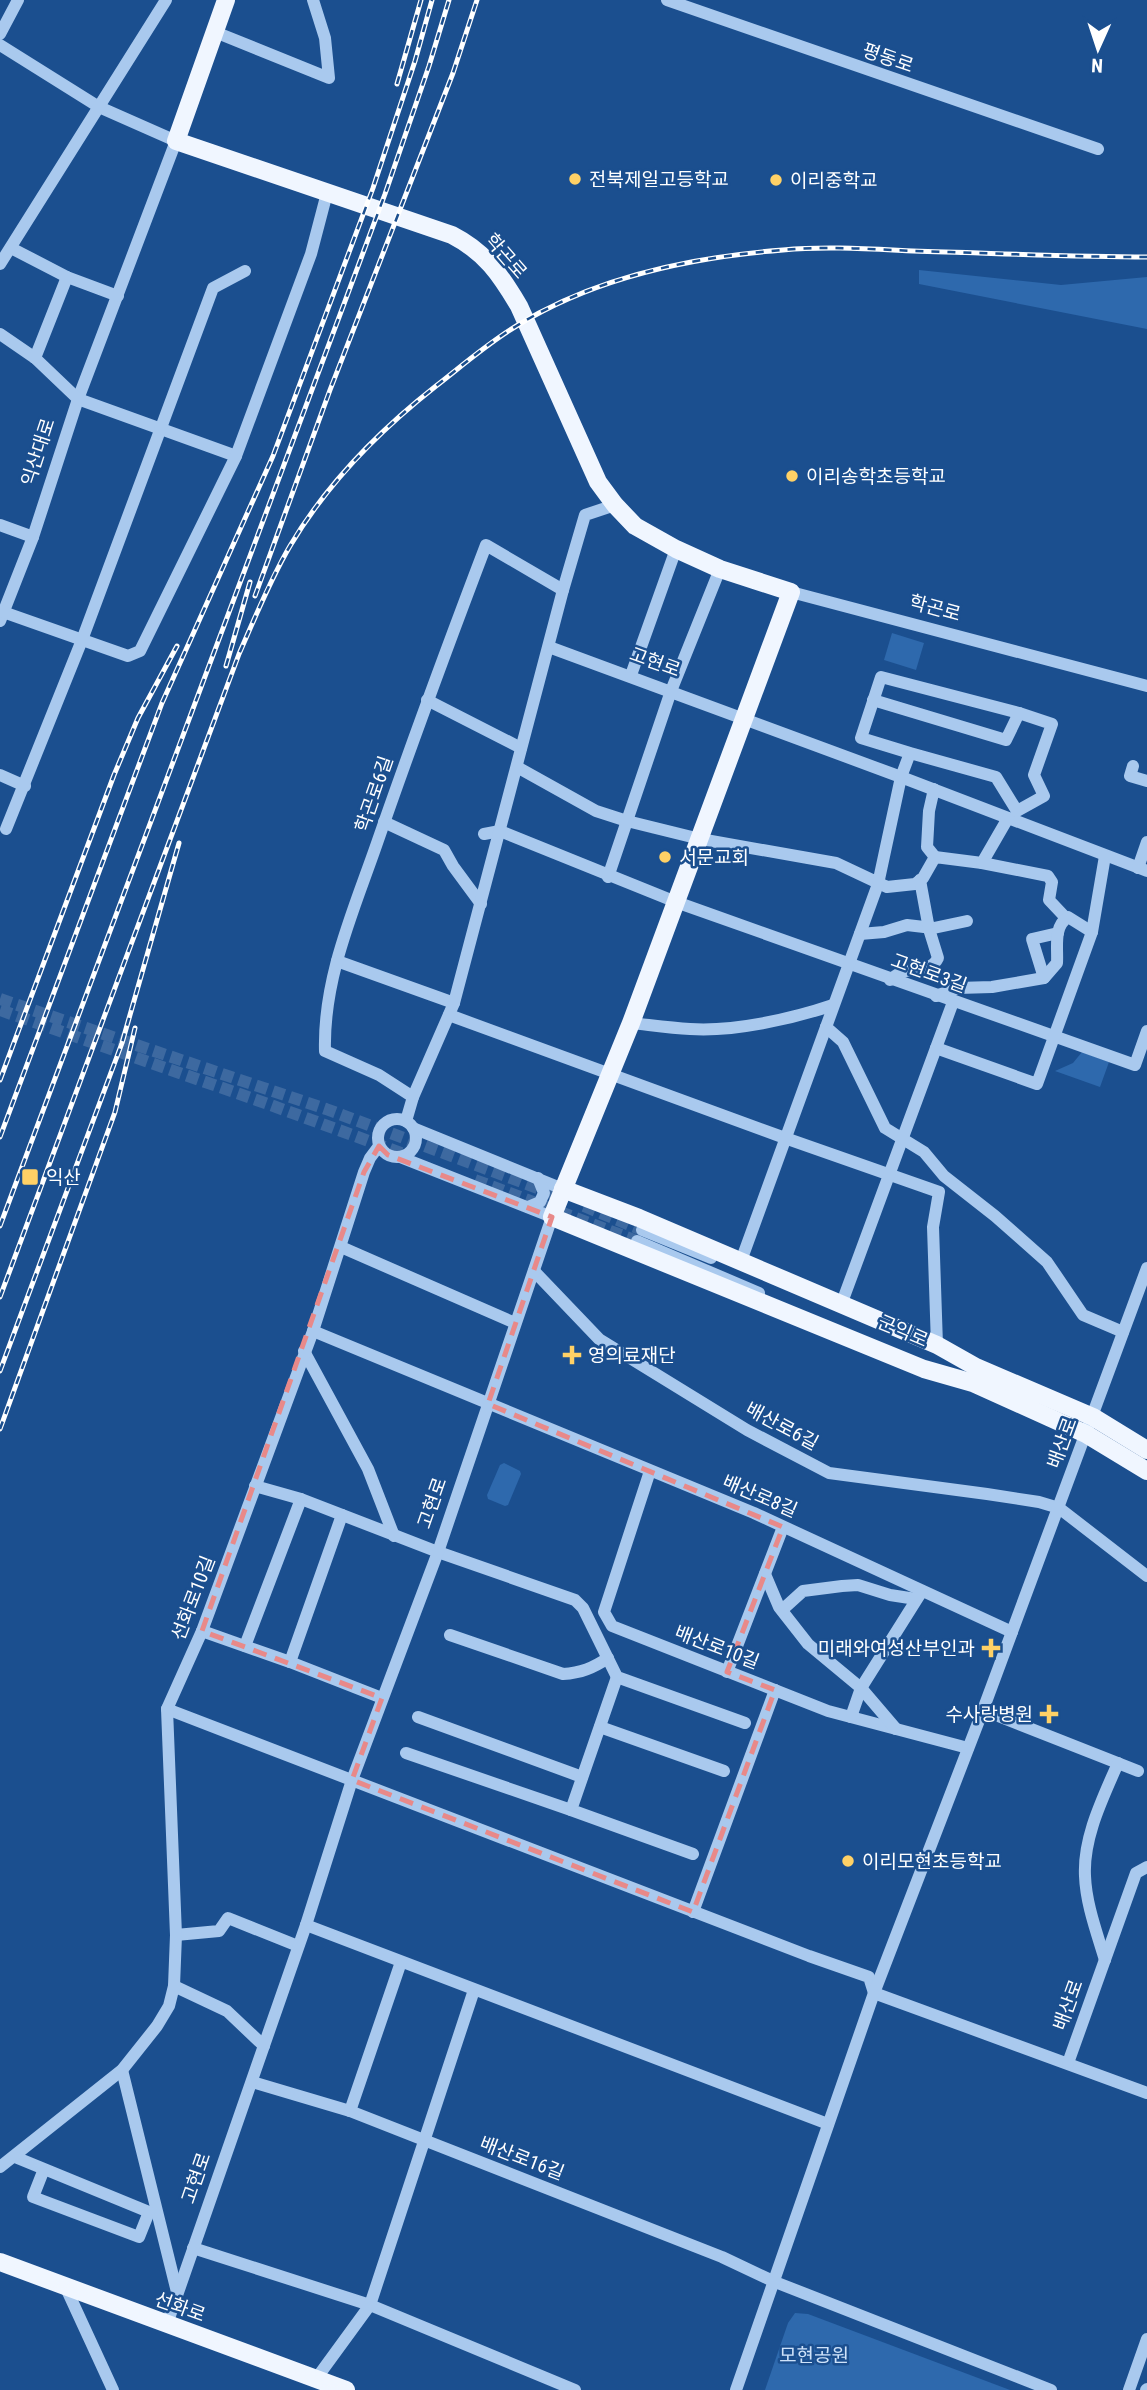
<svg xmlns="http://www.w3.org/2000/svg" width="1147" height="2390" font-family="'Roboto Condensed','Noto Sans KR',sans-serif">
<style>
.green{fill:#2e69ad}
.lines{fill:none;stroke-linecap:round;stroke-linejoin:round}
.minor-tunnel{stroke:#3d69a0;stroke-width:12;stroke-dasharray:12 6;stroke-linecap:butt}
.minor{stroke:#a9c9ee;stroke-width:12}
.major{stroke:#f0f6ff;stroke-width:18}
.rail-casing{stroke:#fff;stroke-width:5}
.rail{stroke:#1b4f8f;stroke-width:2.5;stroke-dasharray:8;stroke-linecap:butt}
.marked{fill:none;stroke:#e88989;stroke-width:5;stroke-dasharray:14 9;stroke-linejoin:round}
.poi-dot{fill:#ffd166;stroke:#1b4f8f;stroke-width:2.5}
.labels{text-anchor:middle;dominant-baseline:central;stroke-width:5;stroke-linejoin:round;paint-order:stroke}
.street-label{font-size:19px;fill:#fff;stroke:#1b4f8f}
.poi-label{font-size:19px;fill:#fff;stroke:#1b4f8f;text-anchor:start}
.park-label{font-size:19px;fill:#cfe3fa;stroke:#1b4f8f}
</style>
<rect width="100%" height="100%" fill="#1b4f8f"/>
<g class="green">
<path d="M919 270 1061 285 1147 277V329L919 284Z"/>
<path d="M892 633 924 643 916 670 884 660Z"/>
<path d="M1082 1052 1109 1062 1100 1087 1055 1071 1073 1063Z"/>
<path d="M504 1463 520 1471 521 1474 508 1505 505 1506 488 1499 487 1495 500 1465Z"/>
<path d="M795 2313 808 2314 1010 2390H765L788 2323Z"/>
</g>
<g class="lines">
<g class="minor-tunnel">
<path d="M0 999 326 1109 567 1199"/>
<path d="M0 1010 268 1104 412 1157"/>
<path d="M475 1180 637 1241"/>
<path d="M584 1206 642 1230"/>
</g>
<g class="minor">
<path d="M667 0 1098 149"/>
<path d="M215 32 329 78 325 38 313 0"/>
<path d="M0 34 18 0"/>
<path d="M0 45 99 107 176 141 78 399 33 537 0 621"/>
<path d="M11 248 67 277 118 296"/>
<path d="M0 264 166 0"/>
<path d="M0 334 35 358 78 399 236 456"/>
<path d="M35 358 67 277"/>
<path d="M0 525 33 537"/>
<path d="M791 592 1147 686"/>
<path d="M0 611 128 656 140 651 236 456 311 254 327 193"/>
<path d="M549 647 901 777 1147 871"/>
<path d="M631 675 676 549"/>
<path d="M427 700 521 748"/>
<path d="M873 700 1006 740 1019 713"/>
<path d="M1133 766 1130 776 1147 781"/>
<path d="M517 767 596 811 627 821 700 839 836 863 887 887 915 884 923 878 935 857 982 863 1008 818"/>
<path d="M0 775 25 786"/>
<path d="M934 789 929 811 927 847 935 857"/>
<path d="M384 822 444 850 453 866 481 904"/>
<path d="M6 829 82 640 213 288 245 271"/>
<path d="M484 834 500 831 676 902 1135 1065 1147 1031"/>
<path d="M982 863 1048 876 1052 882 1049 900 1066 918"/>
<path d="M1138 868 1147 842"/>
<path d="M608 877 671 691 720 569"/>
<path d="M929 929 967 921"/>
<path d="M860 934 884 932 907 925 924 927 928 924"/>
<path d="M337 961 454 1003"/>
<path d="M1044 978 1032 939 1058 933"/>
<path d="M890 980C891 979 899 973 900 973 914 967 931 973 938 958L929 929 920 880"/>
<path d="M936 996 958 988 992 987 1044 978 1057 963C1058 947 1053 927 1068 917L1092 932"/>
<path d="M449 1015 785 1138 939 1192 933 1227 937 1345"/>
<path d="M631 1023C650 1025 670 1028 690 1029 733 1032 792 1019 833 1005"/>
<path d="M826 1027 843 1042 885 1128 924 1152 944 1176 995 1216 1047 1262 1083 1315 1123 1332"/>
<path d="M936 1048 1037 1084 1092 932 1105 856"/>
<path d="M413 1097 379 1075 325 1051C323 979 353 912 376 846 411 745 448 645 486 545L563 590"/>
<circle cx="397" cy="1138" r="19"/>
<path d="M406 1121 413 1097 454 1003 563 590 585 515 615 505"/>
<path d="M413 1128 563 1189"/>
<path d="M528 1207 540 1202 544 1193 538 1178"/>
<path d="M642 1230 711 1258"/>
<path d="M637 1241 759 1293"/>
<path d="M341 1247 515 1323"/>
<path d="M741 1261 878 884 901 777 910 753 996 777 1017 811 1044 796 1034 775 1052 724 1019 713 881 677 861 738 910 753"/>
<path d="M534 1271 599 1339 747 1430 829 1473 987 1494 1039 1502 1059 1508 1147 1576"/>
<path d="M841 1305 953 1002"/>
<path d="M313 1331 754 1513 1012 1632"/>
<path d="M304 1351 368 1469 394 1536"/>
<path d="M650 1471 604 1612 612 1626 828 1711 968 1748"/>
<path d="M255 1486 301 1499 438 1552 575 1600 583 1608 617 1677 745 1723"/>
<path d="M765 1574 779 1607 808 1644 861 1688 896 1729"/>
<path d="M782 1610 803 1591 842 1586 858 1585 890 1595 916 1599"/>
<path d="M202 1631 290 1662 382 1698"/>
<path d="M450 1635 563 1674C581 1673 593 1668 608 1658"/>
<path d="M245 1646 301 1499"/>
<path d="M290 1662 342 1515"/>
<path d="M727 1672 783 1527"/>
<path d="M617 1677 571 1810 693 1854"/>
<path d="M167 1709 809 1956 869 1977 874 1993 1147 2093"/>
<path d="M983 1710 1138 1771"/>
<path d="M418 1717 582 1777"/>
<path d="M851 1717 861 1688 922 1591"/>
<path d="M600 1727 724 1771"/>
<path d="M406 1753 571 1810"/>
<path d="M693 1912 775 1690"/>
<path d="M306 1925 828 2124"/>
<path d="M176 1935 219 1931 228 1918 298 1946"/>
<path d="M1105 1960C1097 1933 1086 1904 1085 1876 1083 1837 1103 1798 1118 1763"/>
<path d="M174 1986 227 2011 264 2046"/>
<path d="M1068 2063 1136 1873 1147 1867"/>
<path d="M122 2070 177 2292"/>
<path d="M252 2082 350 2111 722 2257 775 2282 1051 2390"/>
<path d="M350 2111 401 1962"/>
<path d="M15 2157 149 2212 139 2237 33 2197 44 2169"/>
<path d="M0 2167 122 2070 157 2026 169 2006 174 1986 176 1935 167 1709 202 1631 313 1331 364 1172 370 1158 379 1146"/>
<path d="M193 2248 370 2305 575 2390"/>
<path d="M66 2288 113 2390"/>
<path d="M167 2324 306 1925 352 1780 438 1552 552 1217 400 1157"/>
<path d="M316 2379 370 2305 474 1990"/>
<path d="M736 2390 874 1993 983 1710 1147 1268"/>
<path d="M1129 2390 1147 2339"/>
<path d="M1146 2390 1147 2389"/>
</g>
<g class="major">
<path d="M226 0 176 141 452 235C485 252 500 274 519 306L598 482 615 505 635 526 676 549 720 569 791 592 631 1023 552 1217 924 1369 973 1383 1086 1434 1147 1471"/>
<path d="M563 1189 639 1218 937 1345 976 1367 1093 1417 1147 1450"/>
<path d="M0 2262 346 2390"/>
</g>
<defs>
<g id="rail">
<path d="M397 84 421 0"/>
<path d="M255 596 330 390 453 73 477 0"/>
<path d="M226 666 250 582"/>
<path d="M0 1080 114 775 138 718 177 646"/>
<path d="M0 1137 162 703 273 456 373 188 415 61 432 0"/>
<path d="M0 1226 385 194 429 66 449 0"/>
<path d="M0 1297 239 654C255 618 270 580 290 546 326 485 380 430 436 386 463 365 488 343 518 325 596 277 693 257 783 250 826 246 870 249 913 251 991 253 1069 257 1147 257"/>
<path d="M0 1371 122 1043 179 843"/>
<path d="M0 1429 115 1112 135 1028"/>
</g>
</defs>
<use href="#rail" class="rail-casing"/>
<use href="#rail" class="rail"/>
</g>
<path class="marked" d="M379 1146 388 1155 552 1217 488 1404 783 1527 727 1672 775 1690 693 1912 352 1780 382 1698 202 1631 364 1172Z"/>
<g class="poi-dot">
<circle cx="575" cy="179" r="7"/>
<circle cx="776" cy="180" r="7"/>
<circle cx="792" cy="476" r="7"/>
<circle cx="665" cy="857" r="7"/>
<rect x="21" y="1168" width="18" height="18" rx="3.5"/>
<path d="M568.5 1344.5h7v7h7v7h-7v7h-7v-7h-7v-7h7z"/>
<path d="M987.5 1637.5h7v7h7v7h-7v7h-7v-7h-7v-7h7z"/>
<path d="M1045.5 1703.5h7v7h7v7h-7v7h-7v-7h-7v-7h7z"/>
<circle cx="848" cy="1861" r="7"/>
</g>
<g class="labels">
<g class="street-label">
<text transform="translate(888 58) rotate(19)">평동로</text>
<text transform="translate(506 256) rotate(49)">학곤로</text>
<text transform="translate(38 452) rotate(-72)">익산대로</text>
<text transform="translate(935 608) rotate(15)">학곤로</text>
<text transform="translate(655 662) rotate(20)">고현로</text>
<text transform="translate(374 794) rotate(-71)">학곤로6길</text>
<text transform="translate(929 973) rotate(20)">고현로3길</text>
<text transform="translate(903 1331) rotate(23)">군익로</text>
<text transform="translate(782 1426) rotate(28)">배산로6길</text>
<text transform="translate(1062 1443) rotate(-70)">배산로</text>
<text transform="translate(760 1496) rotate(23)">배산로8길</text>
<text transform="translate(432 1503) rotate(-71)">고현로</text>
<text transform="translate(193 1598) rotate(-69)">선화로10길</text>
<text transform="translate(717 1647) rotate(21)">배산로10길</text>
<text transform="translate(1068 2005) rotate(-70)">배산로</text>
<text transform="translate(522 2158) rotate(21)">배산로16길</text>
<text transform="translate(196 2178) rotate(-71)">고현로</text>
<text transform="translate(180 2307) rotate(20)">선화로</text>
</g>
<g class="poi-label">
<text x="589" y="179">전북제일고등학교</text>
<text x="790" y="180">이리중학교</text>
<text x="806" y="476">이리송학초등학교</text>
<text x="679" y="857">서문교회</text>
<text x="46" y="1177">익산</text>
<text x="588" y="1355">영의료재단</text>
<text x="975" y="1648" text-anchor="end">미래와여성산부인과</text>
<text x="1033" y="1714" text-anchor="end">수사랑병원</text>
<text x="862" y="1861">이리모현초등학교</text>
</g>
<g class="park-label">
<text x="814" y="2355">모현공원</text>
</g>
</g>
<g transform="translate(1098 49) rotate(183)" stroke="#1b4f8f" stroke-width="5" paint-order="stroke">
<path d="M0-5L12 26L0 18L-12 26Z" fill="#ffffff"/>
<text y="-10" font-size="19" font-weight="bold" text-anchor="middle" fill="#ffffff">N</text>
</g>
</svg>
